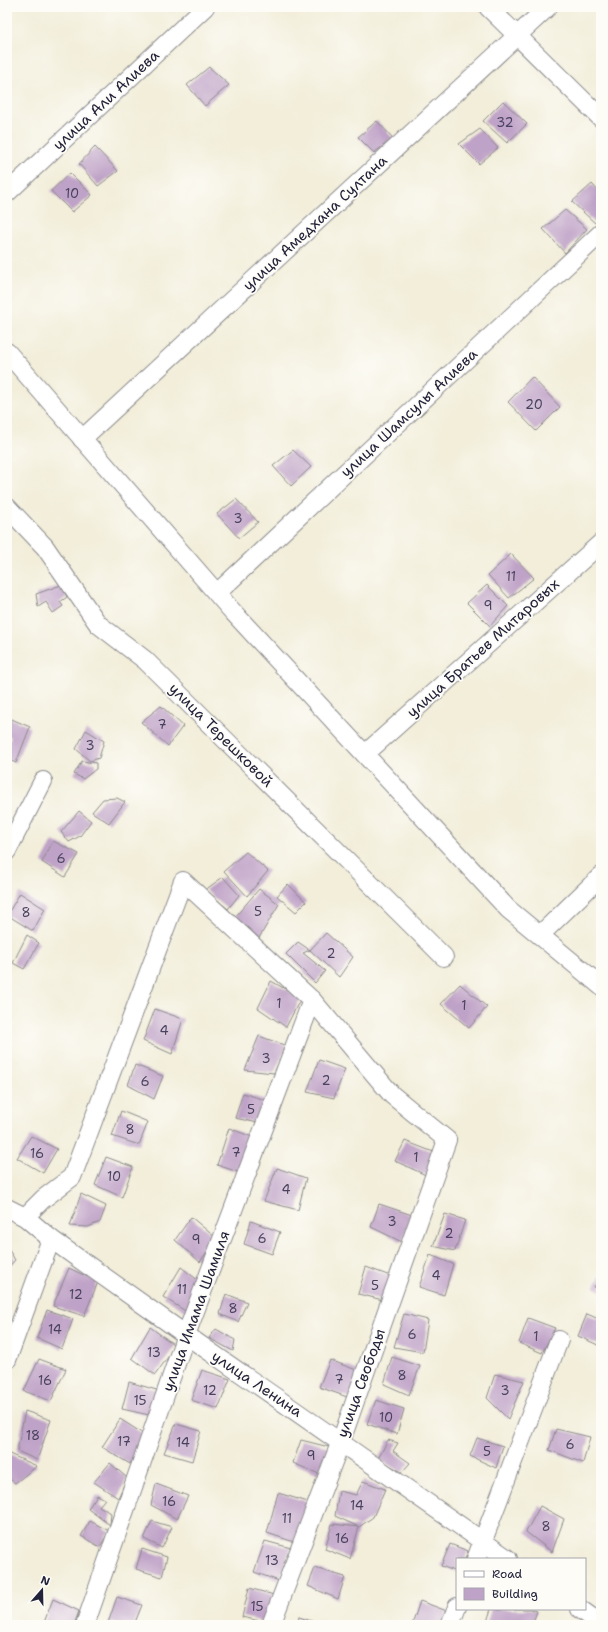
<svg xmlns="http://www.w3.org/2000/svg" width="608" height="1632" font-family="'Shantell Sans',sans-serif">
<style>
.building{fill:#bfa2c7}
.lines{fill:none;stroke-linecap:round;stroke-linejoin:round}
.minor-casing{stroke:#8a888a;stroke-width:20}
.minor{stroke:#fff;stroke-width:18}
.labels{text-anchor:middle;dominant-baseline:central;stroke-width:3.5;stroke-linejoin:round;paint-order:stroke}
.number-label{font-size:13px;fill:#49425e}
.street-label{font-size:15px;fill:#22223b;stroke:#fdfcf7}
</style>
<rect width="100%" height="100%" fill="#fdfcf7"/>
<filter id="ink" filterUnits="userSpaceOnUse"><feTurbulence type="fractalNoise" baseFrequency=".025" numOctaves="2"/><feDisplacementMap in="SourceGraphic" scale="8" xChannelSelector="R" yChannelSelector="G"/><feConvolveMatrix kernelMatrix="1 2 1 2 8 2 1 2 1" color-interpolation-filters="sRGB"/></filter>
<filter id="wash" filterUnits="userSpaceOnUse"><feTurbulence type="fractalNoise" baseFrequency=".012" numOctaves="4" result="noise"/><feDisplacementMap in="SourceGraphic" scale="16" xChannelSelector="R" yChannelSelector="G"/><feGaussianBlur stdDeviation="0.9" result="paint"/><feColorMatrix in="noise" values="0 0 0 0 0 0 0 0 0 0 0 0 0 0 0 0 0 1.4 0 .05"/><feComposite in="paint" operator="in"/></filter>
<g filter="url(#wash)">
<rect width="100%" height="100%" fill="#f2eeda"/>
<g id="blocks">
<g class="building">
<path d="M209 67 229 85 205 106 187 85Z"/>
<path d="M503 101 527 124 507 143 483 121Z"/>
<path d="M377 121 393 138 374 153 358 137Z"/>
<path d="M480 129 498 148 479 164 459 144Z"/>
<path d="M95 147 118 171 98 186 79 164Z"/>
<path d="M70 173 92 195 72 212 51 191Z"/>
<path d="M592 184 601 194V218L595 223 572 202Z"/>
<path d="M565 210 587 229 565 253 543 229Z"/>
<path d="M532 377 560 407 536 431 508 402Z"/>
<path d="M293 450 311 467 291 486 273 466Z"/>
<path d="M236 499 258 522 239 538 217 514Z"/>
<path d="M511 554 534 578 509 598 488 575Z"/>
<path d="M61 585 67 597 60 602 63 606 53 613 46 602 38 607 36 594Z"/>
<path d="M487 585 508 606 490 626 467 603Z"/>
<path d="M161 706 183 726 168 746 141 722Z"/>
<path d="M7 717 30 727 16 763 7 759V746L11 737 7 735Z"/>
<path d="M86 730 104 741 99 758 90 761 76 749Z"/>
<path d="M82 761 96 763V769L83 779 74 774Z"/>
<path d="M117 798 125 802 109 823 92 812 103 799Z"/>
<path d="M79 811 91 821 80 836 69 842 61 832Z"/>
<path d="M53 841 79 854 65 877 42 862Z"/>
<path d="M246 852 268 871 247 896 224 871Z"/>
<path d="M223 877 239 895 228 909 205 890Z"/>
<path d="M288 884 306 902 296 912 277 896Z"/>
<path d="M259 889 279 904 259 938 235 917Z"/>
<path d="M20 893 45 909 33 931 7 915Z"/>
<path d="M326 933 353 957 339 977 310 950Z"/>
<path d="M27 935 39 943 24 969 13 963Z"/>
<path d="M298 942 310 950 303 953 325 971 315 983 286 954Z"/>
<path d="M271 981 301 998 286 1027 258 1008Z"/>
<path d="M460 984 487 1007 469 1028 441 1004Z"/>
<path d="M155 1009 183 1019 172 1054 143 1041Z"/>
<path d="M259 1036 287 1046 274 1073 245 1070Z"/>
<path d="M319 1060 345 1069 334 1098 307 1092Z"/>
<path d="M135 1065 163 1076 154 1099 128 1085Z"/>
<path d="M243 1093 268 1101 258 1123 235 1118Z"/>
<path d="M121 1111 148 1122 139 1145 112 1136Z"/>
<path d="M229 1128 255 1138 241 1173 217 1165Z"/>
<path d="M31 1136 57 1149 43 1173 17 1158Z"/>
<path d="M405 1141 436 1153 428 1176 395 1161Z"/>
<path d="M106 1157 133 1167 122 1197 95 1185Z"/>
<path d="M277 1168 306 1178 298 1210 264 1201Z"/>
<path d="M81 1194 106 1206 100 1222 88 1227 70 1226Z"/>
<path d="M379 1204 412 1215 402 1242 371 1227Z"/>
<path d="M445 1214 465 1220 455 1251 433 1246Z"/>
<path d="M191 1217 216 1238 200 1262 175 1240Z"/>
<path d="M251 1221 280 1232 272 1254 244 1244Z"/>
<path d="M7 1247 15 1260 7 1269Z"/>
<path d="M430 1255 453 1264 444 1295 419 1287Z"/>
<path d="M181 1267 199 1281 187 1312 163 1297Z"/>
<path d="M366 1267 393 1277 383 1300 358 1294Z"/>
<path d="M69 1268 98 1282 84 1316 53 1306Z"/>
<path d="M601 1275V1291L594 1287Z"/>
<path d="M226 1294 247 1302 238 1322 220 1314Z"/>
<path d="M47 1310 73 1319 62 1349 37 1338Z"/>
<path d="M404 1314 428 1320 423 1352 394 1347Z"/>
<path d="M587 1314 601 1320V1337L598 1345 578 1336Z"/>
<path d="M528 1318 555 1328 542 1353 519 1343Z"/>
<path d="M150 1327 176 1346 155 1375 132 1358Z"/>
<path d="M216 1329 235 1340 233 1351 209 1338Z"/>
<path d="M392 1357 420 1366 409 1395 384 1384Z"/>
<path d="M39 1359 66 1369 51 1401 24 1391Z"/>
<path d="M330 1360 359 1371 350 1398 319 1387Z"/>
<path d="M202 1370 230 1379 218 1409 191 1400Z"/>
<path d="M495 1374 524 1381 508 1419 487 1398Z"/>
<path d="M129 1382 160 1391 149 1415 122 1409Z"/>
<path d="M376 1400 404 1409 397 1434 367 1424Z"/>
<path d="M25 1411 51 1420 37 1460 17 1451Z"/>
<path d="M120 1419 145 1435 130 1464 102 1447Z"/>
<path d="M176 1424 201 1431 192 1461 164 1453Z"/>
<path d="M556 1429 590 1437 583 1463 549 1450Z"/>
<path d="M477 1438 503 1446 496 1468 470 1456Z"/>
<path d="M301 1440 329 1447 319 1474 293 1463Z"/>
<path d="M388 1440 398 1443 393 1451 410 1463 402 1472 378 1459Z"/>
<path d="M7 1453 37 1466 15 1483 7 1477Z"/>
<path d="M110 1463 127 1478 118 1498 94 1482Z"/>
<path d="M363 1481 385 1489 373 1517 359 1527 335 1516 339 1491 356 1495Z"/>
<path d="M156 1484 188 1496 177 1519 151 1505Z"/>
<path d="M278 1493 308 1502 294 1542 267 1533Z"/>
<path d="M97 1495 105 1499 99 1506 111 1513 110 1525 88 1509Z"/>
<path d="M540 1506 564 1519 552 1552 526 1532Z"/>
<path d="M90 1521 109 1531 100 1547 81 1536Z"/>
<path d="M152 1521 172 1527 162 1548 144 1539Z"/>
<path d="M332 1524 359 1527 350 1559 325 1549Z"/>
<path d="M265 1541 291 1548 279 1581 254 1572Z"/>
<path d="M450 1544 468 1551 465 1559H457V1572L441 1566Z"/>
<path d="M142 1549 167 1557 162 1577 136 1569Z"/>
<path d="M315 1568 345 1577 338 1599 308 1586Z"/>
<path d="M249 1588 274 1595 264 1622 242 1617Z"/>
<path d="M117 1597 142 1605 134 1625 108 1623Z"/>
<path d="M53 1599 79 1611 74 1625H43Z"/>
<path d="M420 1601 447 1611 442 1625H412Z"/>
<path d="M491 1609H531L537 1611 532 1625H486Z"/>
<path d="M299 1617 324 1625H297Z"/>
</g>
</g>
</g>
<g filter="url(#ink)">
<use href="#blocks" fill-opacity="0" stroke="#8a888a" stroke-width="1"/>
<g class="lines">
<defs>
<g id="minor">
<path d="M488 7 601 118"/>
<path d="M7 193 205 7"/>
<path d="M7 352 233 612 508 909 601 986"/>
<path d="M82 439 548 7"/>
<path d="M7 507 45 547 98 624 145 660 444 957"/>
<path d="M217 593 601 233"/>
<path d="M365 754 601 543"/>
<path d="M7 851 43 781"/>
<path d="M540 935 601 876"/>
<path d="M7 1208 25 1217 51 1239 186 1335 508 1559"/>
<path d="M25 1217 43 1199 72 1177 183 881 312 1000 392 1095 447 1140 341 1441 271 1625"/>
<path d="M7 1360 51 1239"/>
<path d="M476 1559 559 1340"/>
<path d="M580 1609 601 1624"/>
<path d="M85 1625 186 1335 312 1000"/>
<path d="M450 1625 457 1607"/>
</g>
</defs>
<use href="#minor" class="minor-casing"/>
<use href="#minor" class="minor"/>
</g>
</g>
<g class="labels">
<g class="number-label">
<text x="505" y="122">32</text>
<text x="72" y="193">10</text>
<text x="534" y="404">20</text>
<text x="238" y="518">3</text>
<text x="511" y="576">11</text>
<text x="488" y="605">9</text>
<text x="162" y="724">7</text>
<text x="90" y="745">3</text>
<text x="61" y="858">6</text>
<text x="258" y="911">5</text>
<text x="26" y="912">8</text>
<text x="331" y="953">2</text>
<text x="279" y="1003">1</text>
<text x="464" y="1005">1</text>
<text x="164" y="1030">4</text>
<text x="266" y="1058">3</text>
<text x="326" y="1080">2</text>
<text x="145" y="1081">6</text>
<text x="251" y="1109">5</text>
<text x="130" y="1129">8</text>
<text x="236" y="1152">7</text>
<text x="37" y="1153">16</text>
<text x="416" y="1157">1</text>
<text x="114" y="1176">10</text>
<text x="286" y="1189">4</text>
<text x="392" y="1221">3</text>
<text x="449" y="1233">2</text>
<text x="262" y="1238">6</text>
<text x="196" y="1239">9</text>
<text x="436" y="1275">4</text>
<text x="375" y="1285">5</text>
<text x="182" y="1289">11</text>
<text x="76" y="1294">12</text>
<text x="233" y="1308">8</text>
<text x="55" y="1329">14</text>
<text x="412" y="1334">6</text>
<text x="536" y="1336">1</text>
<text x="154" y="1352">13</text>
<text x="402" y="1375">8</text>
<text x="339" y="1379">7</text>
<text x="45" y="1380">16</text>
<text x="210" y="1390">12</text>
<text x="505" y="1390">3</text>
<text x="140" y="1400">15</text>
<text x="386" y="1417">10</text>
<text x="33" y="1435">18</text>
<text x="124" y="1441">17</text>
<text x="183" y="1442">14</text>
<text x="570" y="1444">6</text>
<text x="487" y="1451">5</text>
<text x="311" y="1455">9</text>
<text x="169" y="1501">16</text>
<text x="357" y="1505">14</text>
<text x="287" y="1518">11</text>
<text x="546" y="1526">8</text>
<text x="342" y="1538">16</text>
<text x="272" y="1560">13</text>
<text x="257" y="1606">15</text>
</g>
<g class="street-label">
<text transform="translate(106 100) rotate(-43)">улица Али Алиева</text>
<text transform="translate(315 223) rotate(-43)">улица Амедхана Султана</text>
<text transform="translate(409 413) rotate(-43)">улица Шамсулы Алиева</text>
<text transform="translate(483 648) rotate(-42)">улица Братьев Митаровых</text>
<text transform="translate(221 735) rotate(45)">улица Терешковой</text>
<text transform="translate(196 1311) rotate(-70)">улица Имама Шамиля</text>
<text transform="translate(361 1383) rotate(-70)">улица Свободы</text>
<text transform="translate(257 1384) rotate(34)">улица Ленина</text>
</g>
</g>
<rect width="608" height="1632" fill="none" stroke="#fdfcf7" stroke-width="24"/>
<rect x="456" y="1558" width="130" height="52" fill="#fdfcf7" stroke="#a5a5ac"/>
<rect x="464" y="1571" width="20" height="6" fill="#ffffff" stroke="#a5a5ac"/>
<text x="492" y="1578" font-size="12" fill="#22223b">Road</text>
<rect x="464" y="1588" width="20" height="12" fill="#bfa2c7" stroke="#a5a5ac"/>
<text x="492" y="1598" font-size="12" fill="#22223b">Building</text>
<g transform="translate(42 1590) rotate(20)" stroke="#fdfcf7" stroke-width="3" paint-order="stroke">
<path d="M0-3L7 15L0 10L-7 15Z" fill="#22223b"/>
<text y="-6" font-size="11" font-weight="bold" text-anchor="middle" fill="#22223b">N</text>
</g>
</svg>
